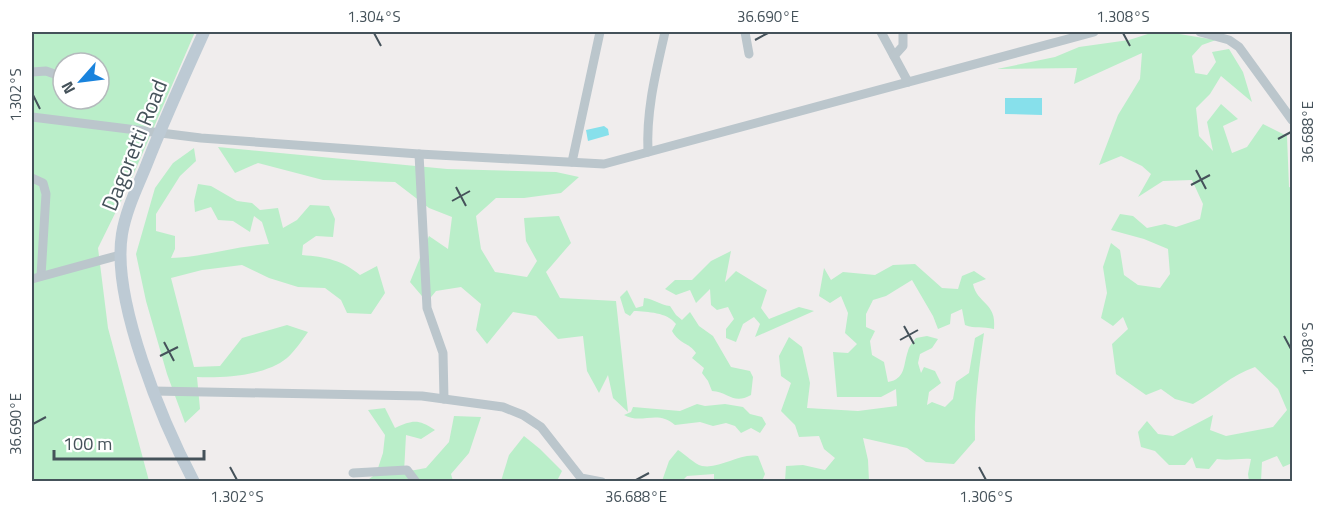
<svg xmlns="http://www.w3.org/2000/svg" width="1324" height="513" font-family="'Titillium Web',sans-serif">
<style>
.green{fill:#baeec9;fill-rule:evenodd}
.water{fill:#87e0eb}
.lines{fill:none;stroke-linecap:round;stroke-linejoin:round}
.minor{stroke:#bbc6cc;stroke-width:9}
.secondary{stroke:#bdcad4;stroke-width:12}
.ticks{fill:none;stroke:#45525a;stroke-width:2}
.labels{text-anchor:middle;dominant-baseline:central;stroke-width:4.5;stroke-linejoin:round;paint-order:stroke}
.street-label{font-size:22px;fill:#45525a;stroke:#fff}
.neatline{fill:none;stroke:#45525a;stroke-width:2}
.ticks-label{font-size:15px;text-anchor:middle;fill:#45525a}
</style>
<rect width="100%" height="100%" fill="#f0eded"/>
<g class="green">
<path d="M32 32H195L128 187 98 248 108 328 149 481H32ZM63 63H99V99H63Z"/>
<path d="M1151 33H1173L1216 40 1202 45 1192 56 1195 73 1207 75 1216 62 1212 52 1229 49 1243 72 1252 102 1221 76 1210 94 1196 108 1199 136 1213 151 1207 122 1221 104 1238 119 1223 126 1232 153 1247 147 1263 124 1287 136 1289 187 1292 188V463L1283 467 1277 456 1262 462 1261 481H1249L1248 474 1251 459C1240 458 1229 461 1217 459L1209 469 1196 468 1192 457 1185 465H1169L1155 451 1141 447 1138 432 1147 421 1158 434 1173 436 1213 415 1210 430 1226 436 1273 427 1287 410 1278 389 1255 367C1231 375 1215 392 1193 404L1175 399 1161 389 1146 395 1116 374 1112 344 1128 329 1123 317 1113 326 1101 318 1107 293 1103 267 1111 243 1120 250 1124 275 1138 285 1160 288 1170 274 1168 249 1144 239 1111 230 1120 214 1133 216 1147 228 1165 224 1176 227 1200 219 1203 204 1192 180 1163 181 1138 197 1151 174 1142 166 1121 156 1099 165 1118 115 1140 79 1142 53 1074 84 1077 68 997 69 1055 57 1079 47 1129 40Z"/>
<path d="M218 147 447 169 556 172 579 177 561 193 524 198H496L476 216 481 249 495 272 527 277 537 261 526 241 524 218 559 216 571 243 546 272 560 298 616 301 628 412 613 398 608 375 599 393 587 371 583 336 558 339 536 316 513 312 487 344 476 330 481 304 461 287 436 291 427 302 410 282 429 236 448 249 452 217 429 208 395 182 323 180 258 163 235 173Z"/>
<path d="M194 148 196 161 180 176 156 214V231L175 236V249L171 258C204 257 236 246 269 244L262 222 254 216 250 232 233 221 218 220 211 207 195 212 194 201 198 184 211 186 237 201 252 203 260 210 278 208 283 228 297 220 310 205 329 206 335 219 333 237 316 236 303 245 302 255C326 257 342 260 360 275L377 266 385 293 371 314 347 313 341 300 325 288 298 287 269 278 242 265 202 270 171 278 194 367 220 366 242 338 287 325 308 332C302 340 295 351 287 358 265 376 224 378 197 377L200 409 185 423 167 374 146 301 136 254 155 188 173 163Z"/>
<path d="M731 251 725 282 736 271 767 290 761 308 769 319 799 307 814 311 755 337 760 324 754 317 743 324 736 342 726 338V329L734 319 728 307 717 310 711 305 710 289 696 303 690 290 676 295 665 289 675 280H692L711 261Z"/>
<path d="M915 264 942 288 958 289 962 276 974 271 986 279 973 284C977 304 997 302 994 329 983 326 975 329 965 325L962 309 951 314 950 324 938 329 933 316 912 280 886 296 873 300 866 314V327L875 331 870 341 872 355 884 362 888 382C906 379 903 365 908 351 909 346 913 342 916 338L927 336 938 339 932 348 920 354 918 363 921 373 924 367 935 371 941 383 929 392 927 405 932 402 945 407 953 399 956 382 969 373 975 338 984 333C979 369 974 404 975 440L954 464 926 462 907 448 863 438 868 460 869 481H785L786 466 803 465 825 470 835 458 824 449 819 436 799 437 795 425 781 411 791 383 781 376 779 356 789 337 802 347 810 383 807 408 858 411 897 406 896 389 881 397H837L833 352 848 353 857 344 845 333 848 313 841 296 830 303 819 296 824 268 831 280 843 272 875 275 893 265Z"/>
<path d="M627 290 636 308 643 306 644 298C654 299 660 305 670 306L676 315 682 320 690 312 699 326 713 336 731 367 750 371 753 377 751 395C733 405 729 392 712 391L708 381 702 373 704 368 692 358 696 353C689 342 680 345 672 331L676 324C667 312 648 312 634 311L630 316 625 313 620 297Z"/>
<path d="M697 404 705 406 725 404 743 407 750 414 762 417 766 424 760 433 751 428 741 433 735 426 726 423 713 426 700 422 675 425C657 409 642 425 624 415L631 412 633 407 680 411Z"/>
<path d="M385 408 395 428C413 420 418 419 435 430L421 439 406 435 404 472 426 468 449 442 454 416 481 417 469 453 451 474 453 481 365 482 376 474 383 453 385 435 368 410Z"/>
<path d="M524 436 540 449 562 471 557 481H501L509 455Z"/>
<path d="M678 450C685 454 694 464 702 466 722 469 738 453 758 456L765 474 762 481H714V474L687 476 682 481H662L669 461Z"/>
</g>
<g class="water">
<path d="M1005 98H1042V115L1005 114Z"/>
<path d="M604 126 608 129 609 135 588 141 586 130Z"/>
</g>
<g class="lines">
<g class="minor">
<path d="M745 32 749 54"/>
<path d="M881 32 908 82"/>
<path d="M1200 32 1229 40 1239 47 1292 120"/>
<path d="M894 56 903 46V32"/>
<path d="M32 72 46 71 63 77"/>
<path d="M32 117 201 138 419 154 604 164 1094 32"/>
<path d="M648 152C646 110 656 72 665 32"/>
<path d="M419 154 427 308 443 353 444 399"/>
<path d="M572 162 600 32"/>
<path d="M32 178 43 183 46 194 41 276"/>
<path d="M32 279 120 255"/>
<path d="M154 391 422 396 503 407 523 415 541 427 581 478 602 482"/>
<path d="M353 473 407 470 416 482"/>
</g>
<path class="secondary" d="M194 482C163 423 111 300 122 234 126 210 137 188 146 166 164 120 184 76 204 32"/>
</g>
<path class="ticks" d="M374 33 381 46M1123 33 1130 46M755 40 768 33M33 95 40 109M1278 139 1291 132M1196 170 1206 189M1191 185 1210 175M456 187 466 206M452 201 470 191M904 326 914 344M1284 336 1291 349M900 340 918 330M164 342 174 361M160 356 178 347M33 424 46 417M230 467 237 480M979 467 986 480M636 480 649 473"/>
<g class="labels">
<g class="street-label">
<text transform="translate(134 145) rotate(-68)">Dagoretti Road</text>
</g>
</g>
<rect width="1324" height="513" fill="none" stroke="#ffffff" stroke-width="66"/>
<g transform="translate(81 81) rotate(242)"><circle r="28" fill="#ffffff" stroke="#b5babd" stroke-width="1.5"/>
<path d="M0-4.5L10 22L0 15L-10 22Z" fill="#1983dd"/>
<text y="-9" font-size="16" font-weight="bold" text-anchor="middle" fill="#45525a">N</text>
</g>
<path d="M54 450v9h150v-9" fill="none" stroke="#45525a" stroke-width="3"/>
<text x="63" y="450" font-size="18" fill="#45525a" stroke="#ffffff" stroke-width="4.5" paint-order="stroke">100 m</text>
<rect x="33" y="33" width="1258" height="447" class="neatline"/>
<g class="ticks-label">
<text x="374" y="22">1.304°S</text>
<text x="768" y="22">36.690°E</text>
<text x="1123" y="22">1.308°S</text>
<text transform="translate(16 95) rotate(-90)" y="5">1.302°S</text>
<text transform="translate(1308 132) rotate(-90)" y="5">36.688°E</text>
<text transform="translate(1308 349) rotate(-90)" y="5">1.308°S</text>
<text transform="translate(16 424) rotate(-90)" y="5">36.690°E</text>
<text x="237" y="502">1.302°S</text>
<text x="636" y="502">36.688°E</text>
<text x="986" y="502">1.306°S</text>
</g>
</svg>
